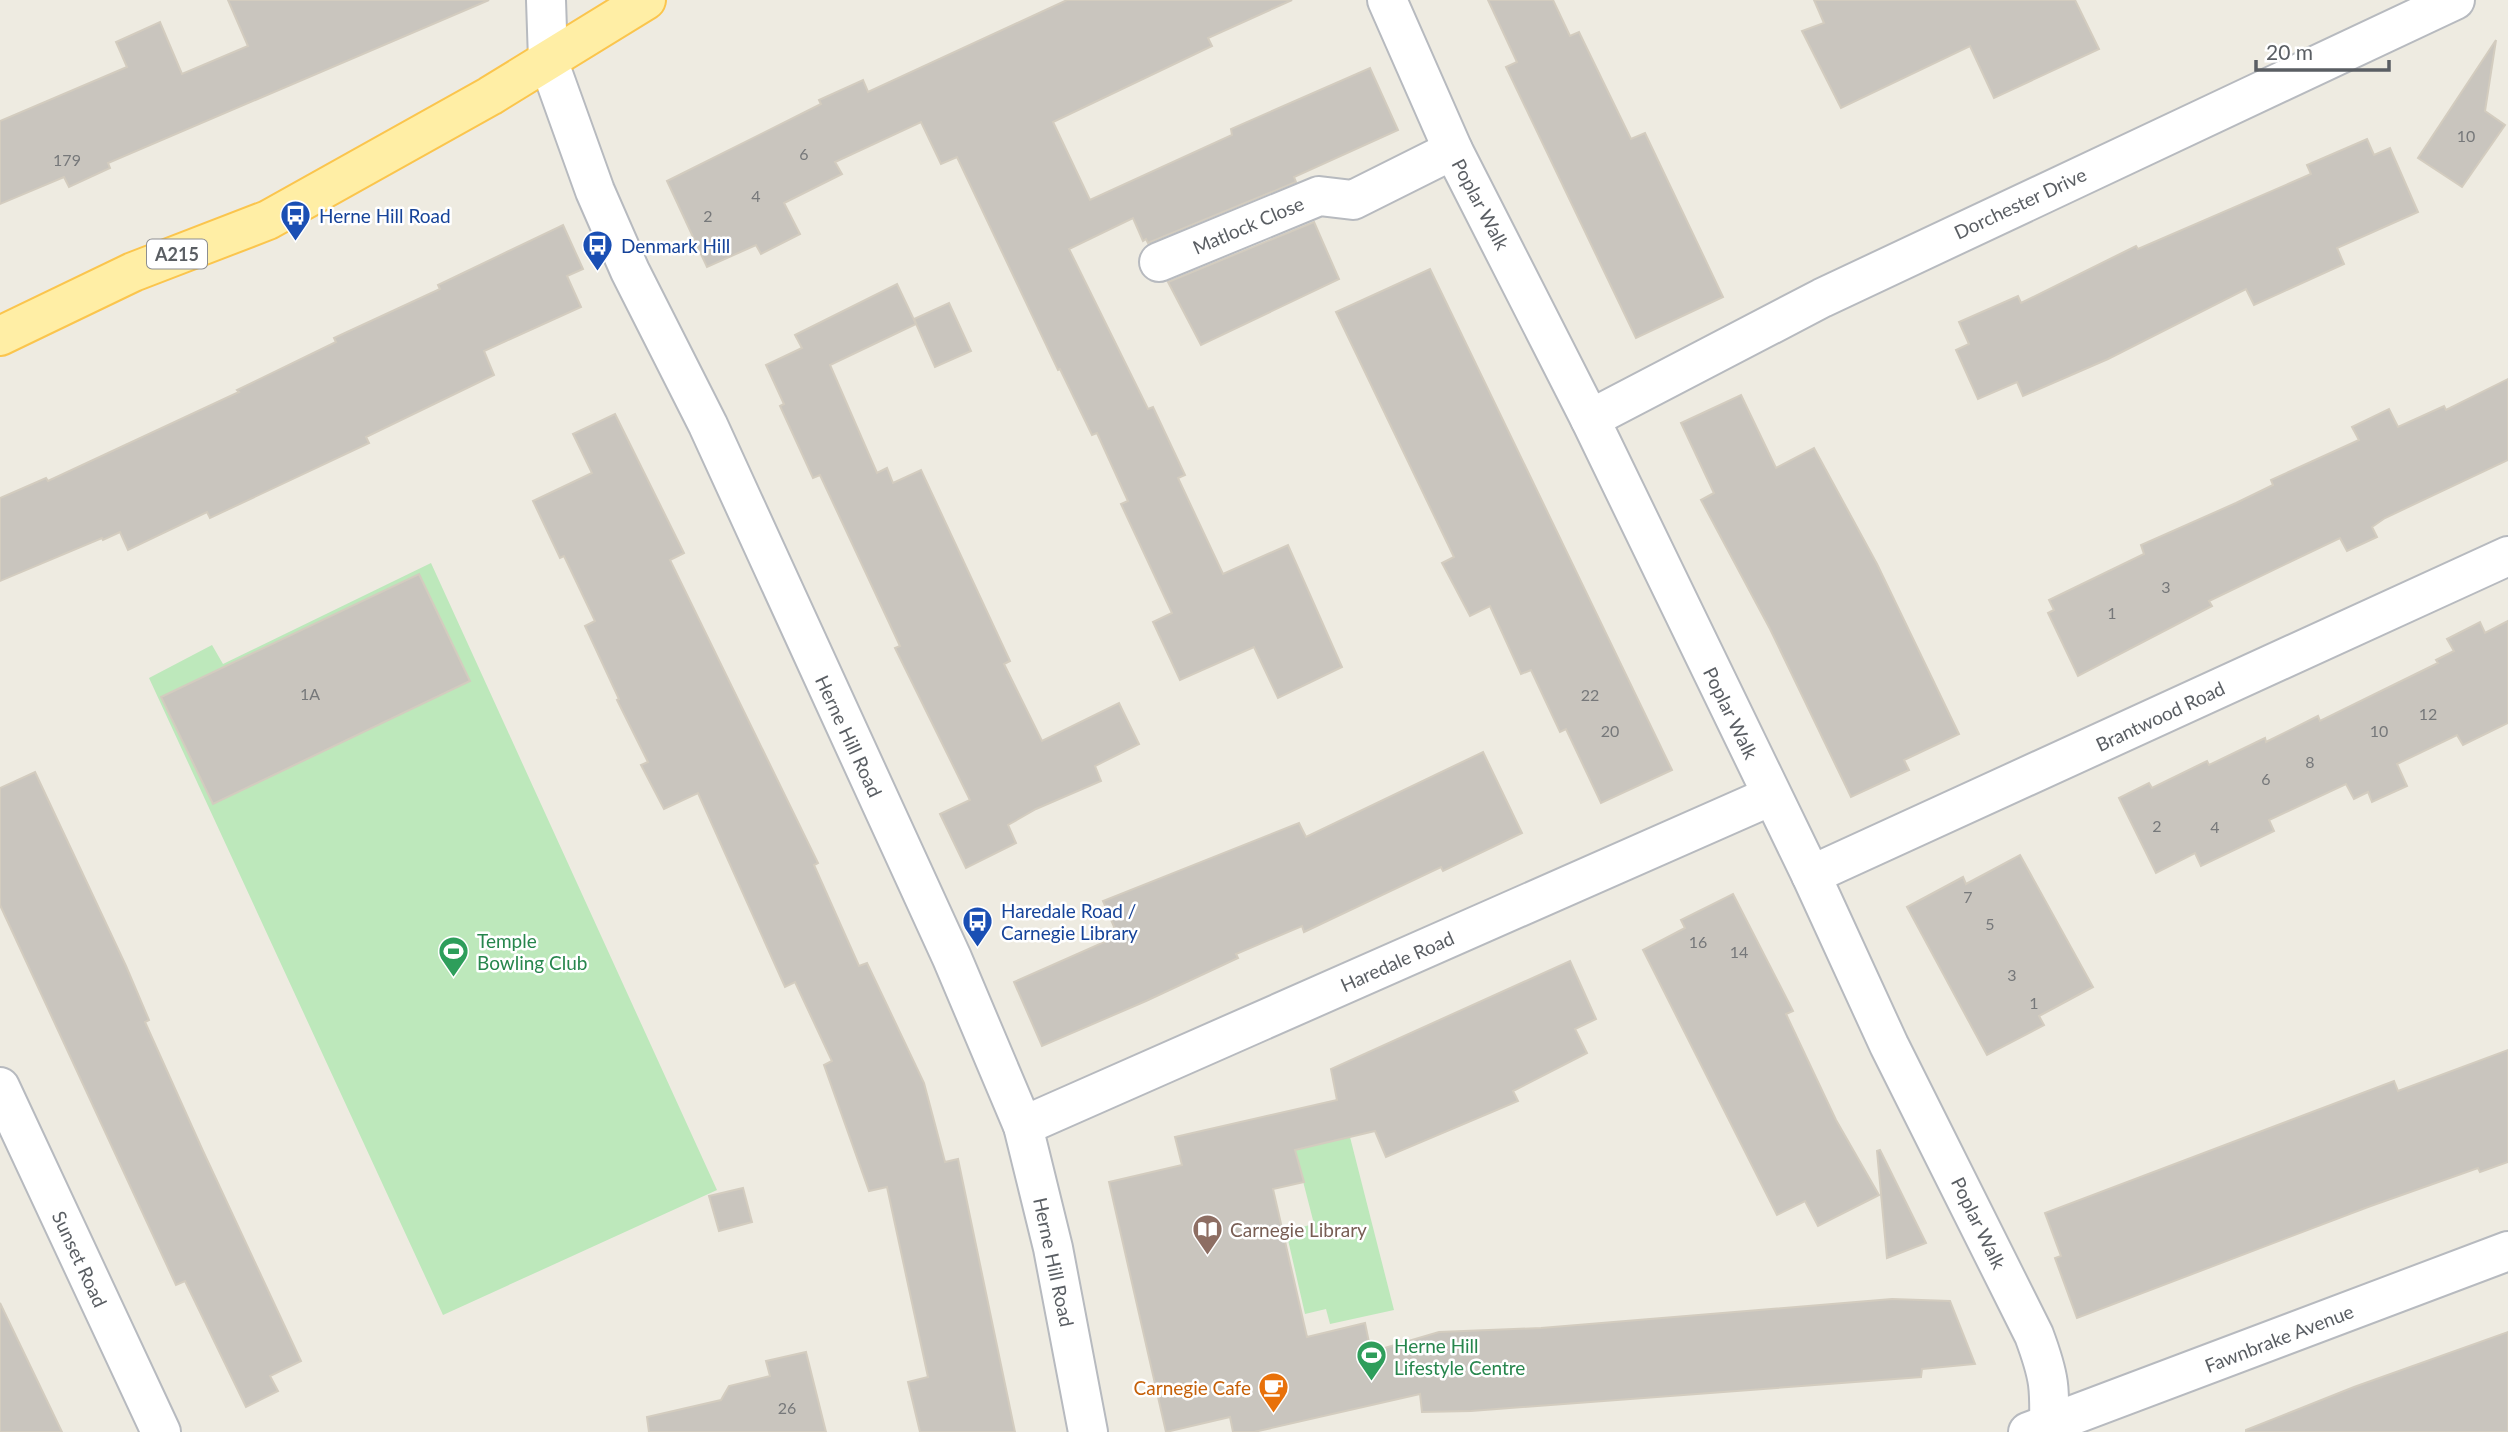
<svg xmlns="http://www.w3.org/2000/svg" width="2508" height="1432" font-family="Lato,sans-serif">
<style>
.green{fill:#bde8bb}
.building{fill:#c9c5be;stroke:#d3ccbf;stroke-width:2}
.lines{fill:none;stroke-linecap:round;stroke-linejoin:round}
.minor-casing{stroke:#b7babf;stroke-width:42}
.tertiary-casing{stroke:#b7babf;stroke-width:42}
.primary-casing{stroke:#fbc54d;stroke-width:42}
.minor{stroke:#fff;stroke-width:38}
.tertiary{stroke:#fff;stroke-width:38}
.primary{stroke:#ffeea5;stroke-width:38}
.labels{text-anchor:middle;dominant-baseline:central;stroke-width:5;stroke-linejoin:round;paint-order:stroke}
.number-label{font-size:16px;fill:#76787a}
.shield{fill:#fff;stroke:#8c8e92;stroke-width:2}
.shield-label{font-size:18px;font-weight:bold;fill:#5a5e63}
.street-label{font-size:19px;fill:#5a5e63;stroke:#fff}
.transit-label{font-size:19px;fill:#164399;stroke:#fff;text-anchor:start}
.leisure-label{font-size:19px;fill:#27864d;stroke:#fff;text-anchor:start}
.education-label{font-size:19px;fill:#785e54;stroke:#fff;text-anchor:start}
.food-label{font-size:19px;fill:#c56008;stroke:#fff;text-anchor:end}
</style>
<rect width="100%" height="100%" fill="#eeebe1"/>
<g class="green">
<path d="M431 563 717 1190 443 1315 149 678 212 645 223 664Z"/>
<path d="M1350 1137 1394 1310 1330 1324 1326 1309 1305 1314 1286 1231 1314 1224 1295 1150Z"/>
</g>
<g class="building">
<path d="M228 0H489L108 163 110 168 69 187 64 177 0 204V121L127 67 116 42 160 22 182 74 248 46Z"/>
<path d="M1067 0H1292L1208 38 1212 46 1053 122 1090 200 1232 135 1231 129 1370 68 1398 130 1294 177 1296 182 1148 243 1146 239 1143 241 1133 218 1069 249 1148 409 1153 407 1185 475 1178 478 1223 574 1288 545 1342 667 1278 698 1254 647 1180 680 1153 622 1172 613 1121 504 1128 501 1097 433 1092 435 1060 369 1058 370 957 157 941 164 921 122 835 162 842 174 784 203 800 234 761 254 756 245 707 267 667 181 821 104 819 100 863 80 868 92Z"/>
<path d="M1488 0H1553L1570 36 1579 32 1631 139 1645 133 1723 297 1636 338 1506 67 1517 62Z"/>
<path d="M1814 0H2075L2099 49 1994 98 1970 46 1841 108 1802 31 1824 23Z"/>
<path d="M2496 40 2485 111 2505 125 2462 187 2418 158Z"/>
<path d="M2367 139 2374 155 2390 148 2418 212 2337 248 2344 264 2254 305 2246 289 2108 359 2023 396 2017 382 1978 399 1956 350 1969 344 1959 322 2018 296 2021 303 2136 246 2138 249 2311 174 2307 165Z"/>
<path d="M1314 222 1339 279 1201 345 1168 282Z"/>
<path d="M563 225 583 269 567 276 581 307 484 351 494 375 366 437 369 443 210 518 207 512 128 550 120 532 103 540 102 538 0 581V498L46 478 48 481 239 392 237 390 336 342 334 338 440 289 438 285Z"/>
<path d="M1430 269 1672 770 1601 803 1566 729 1560 732 1531 670 1521 674 1490 606 1470 616 1442 563 1454 557 1336 312Z"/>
<path d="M897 284 916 324 830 365 877 473 887 468 893 483 921 470 1010 661 1004 664 1042 741 1119 703 1139 744 1095 766 1101 781 1036 809 1008 825 1016 843 966 868 940 814 970 800 895 648 900 646 820 475 813 478 780 406 784 404 766 365 802 348 795 335Z"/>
<path d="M949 303 971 351 935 367 914 319Z"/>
<path d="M2508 379V460L2385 518 2372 527 2377 537 2347 551 2340 538 2209 601 2212 606 2078 676 2048 613 2054 610 2049 600 2144 554 2141 545 2236 503 2273 485 2271 480 2359 440 2352 427 2389 409 2398 427 2444 406 2446 410Z"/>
<path d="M1741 395 1776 468 1814 448 1877 564 1959 734 1904 760 1909 770 1851 797 1770 629 1701 500 1714 493 1681 423Z"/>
<path d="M615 414 684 553 670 560 818 863 814 865 859 966 867 963 924 1083 945 1162 958 1159 1015 1432H920L908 1382 928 1377 887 1187 869 1191 824 1065 832 1061 795 982 785 987 698 793 664 809 641 765 648 762 617 700 619 699 585 626 595 621 564 556 560 558 533 501 592 473 573 434Z"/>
<path d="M419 574 470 681 213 804 161 697Z"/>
<path d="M2508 621V723L2463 745 2457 735 2397 764 2407 786 2372 802 2368 792 2354 799 2346 784 2269 820 2274 831 2201 866 2195 853 2156 873 2119 798 2149 783 2152 788 2207 761 2209 765 2265 738 2266 742 2318 716 2320 721 2438 663 2436 660 2454 651 2447 639 2480 622 2485 633Z"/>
<path d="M1483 752 1522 833 1443 871 1441 867 1304 932 1302 926 1236 954 1238 958 1146 1001 1042 1046 1014 982 1118 936 1103 901 1299 823 1306 837Z"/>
<path d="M35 772 126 966 149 1020 145 1022 203 1151 301 1361 270 1376 278 1391 246 1407 185 1281 176 1285 0 905V788Z"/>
<path d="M2020 855 2093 987 2039 1016 2044 1025 1987 1055 1907 907 1963 877 1966 884Z"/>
<path d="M1733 894 1793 1011 1786 1014 1836 1120 1879 1195 1818 1226 1805 1201 1777 1215 1643 950 1685 928 1681 920Z"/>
<path d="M1570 961 1596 1019 1575 1029 1587 1053 1513 1091 1518 1101 1386 1157 1375 1131 1295 1150 1304 1182 1273 1189 1307 1337 1365 1323 1371 1352 1439 1332 1541 1328 1892 1299 1950 1301 1975 1364 1922 1369 1921 1377 1471 1411 1422 1412 1420 1394 1254 1432H1233L1230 1417 1166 1432 1109 1182 1182 1165 1175 1137 1337 1100 1331 1069Z"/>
<path d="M2508 1050V1162L2480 1172 2478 1168 2368 1207 2077 1318 2055 1258 2061 1256 2045 1213 2394 1081 2398 1091Z"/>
<path d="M1880 1150 1926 1243 1887 1258 1877 1151Z"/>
<path d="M743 1188 752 1222 719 1231 709 1196Z"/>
<path d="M0 1303 62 1432H0Z"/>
<path d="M2508 1332V1432H2246V1430L2354 1387Z"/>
<path d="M806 1352 826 1432H649L647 1417 721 1400 729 1386 770 1376 766 1361Z"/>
</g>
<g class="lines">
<defs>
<g id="minor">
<path d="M1387 0 1453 150 1590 419 1811 875 1889 1045 2034 1335C2050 1378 2050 1388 2049 1432"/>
<path d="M1159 262 1319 196 1353 200 1453 150"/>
<path d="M1590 419 1822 298 2455 0"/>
<path d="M1811 875 2508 556"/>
<path d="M0 1087 161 1432"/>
<path d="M1023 1126 1771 796"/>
<path d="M2028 1432 2508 1251"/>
</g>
<path id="tertiary" d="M546 0 548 60 595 191 630 271 708 425 952 958 1023 1126 1053 1248 1088 1432"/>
<path id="primary" d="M0 336 133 272 268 220 490 96 646 0"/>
</defs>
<use href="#minor" class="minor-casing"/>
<use href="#tertiary" class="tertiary-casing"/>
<use href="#primary" class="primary-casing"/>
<use href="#minor" class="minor"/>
<use href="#tertiary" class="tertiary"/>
<use href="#primary" class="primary"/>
</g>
<defs>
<symbol id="bus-pin" viewBox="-11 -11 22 30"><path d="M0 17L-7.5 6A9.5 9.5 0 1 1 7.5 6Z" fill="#1a4fb4" stroke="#fff"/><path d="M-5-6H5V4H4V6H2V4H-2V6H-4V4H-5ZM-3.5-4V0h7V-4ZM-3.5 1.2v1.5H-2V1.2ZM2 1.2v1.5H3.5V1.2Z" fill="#fff"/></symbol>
<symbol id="stadium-pin" viewBox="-11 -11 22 30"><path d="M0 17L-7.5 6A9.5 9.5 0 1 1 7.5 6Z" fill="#2e9e5b" stroke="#fff"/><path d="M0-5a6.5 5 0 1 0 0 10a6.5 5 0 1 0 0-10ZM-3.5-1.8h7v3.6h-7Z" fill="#fff"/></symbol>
<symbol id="library-pin" viewBox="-11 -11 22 30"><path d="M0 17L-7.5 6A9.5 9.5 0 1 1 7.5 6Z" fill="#8d6e63" stroke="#fff"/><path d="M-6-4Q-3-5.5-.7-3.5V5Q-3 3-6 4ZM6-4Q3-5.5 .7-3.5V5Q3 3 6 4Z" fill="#fff"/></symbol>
<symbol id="cafe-pin" viewBox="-11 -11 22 30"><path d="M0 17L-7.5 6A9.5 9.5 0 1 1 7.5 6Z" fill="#e8710a" stroke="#fff"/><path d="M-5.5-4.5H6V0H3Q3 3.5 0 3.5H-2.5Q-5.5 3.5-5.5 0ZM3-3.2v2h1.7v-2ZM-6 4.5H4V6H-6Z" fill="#fff"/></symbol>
</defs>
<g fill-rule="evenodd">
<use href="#bus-pin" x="278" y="198" width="35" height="47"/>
<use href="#bus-pin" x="580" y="228" width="35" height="47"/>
<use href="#bus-pin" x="960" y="904" width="35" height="47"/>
<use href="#stadium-pin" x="436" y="934" width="35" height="47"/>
<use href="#library-pin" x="1190" y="1212" width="35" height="47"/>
<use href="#stadium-pin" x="1354" y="1338" width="35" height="47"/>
<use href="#cafe-pin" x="1256" y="1370" width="35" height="47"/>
</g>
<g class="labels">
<g class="number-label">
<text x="2466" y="135">10</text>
<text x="804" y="153">6</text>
<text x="67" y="159">179</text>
<text x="756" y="195">4</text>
<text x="708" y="215">2</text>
<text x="2166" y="586">3</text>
<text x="2112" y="612">1</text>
<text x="310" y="693">1A</text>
<text x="1590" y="694">22</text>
<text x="2428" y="713">12</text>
<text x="1610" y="730">20</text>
<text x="2379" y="730">10</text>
<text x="2310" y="761">8</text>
<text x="2266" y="778">6</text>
<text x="2157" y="825">2</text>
<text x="2215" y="826">4</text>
<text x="1968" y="896">7</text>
<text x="1990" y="923">5</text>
<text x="1698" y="941">16</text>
<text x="1739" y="951">14</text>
<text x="2012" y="974">3</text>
<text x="2034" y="1002">1</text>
<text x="787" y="1407">26</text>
</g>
<rect class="shield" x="147" y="239.5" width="60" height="29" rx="5"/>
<g class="shield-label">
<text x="177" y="254">A215</text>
</g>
<g class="street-label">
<text transform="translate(2020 203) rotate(-25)">Dorchester Drive</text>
<text transform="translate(1481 204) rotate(62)">Poplar Walk</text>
<text transform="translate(1248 225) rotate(-23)">Matlock Close</text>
<text transform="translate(1731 713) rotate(64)">Poplar Walk</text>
<text transform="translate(2160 716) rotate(-25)">Brantwood Road</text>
<text transform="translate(849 736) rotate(65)">Herne Hill Road</text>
<text transform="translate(1397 961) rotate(-24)">Haredale Road</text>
<text transform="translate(1979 1223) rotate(64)">Poplar Walk</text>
<text transform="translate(80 1259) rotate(65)">Sunset Road</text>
<text transform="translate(1054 1262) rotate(78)">Herne Hill Road</text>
<text transform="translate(2279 1338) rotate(-21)">Fawnbrake Avenue</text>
</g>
<g class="transit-label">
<text x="319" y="215">Herne Hill Road</text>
<text x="621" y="245">Denmark Hill</text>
<text x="1001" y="910">Haredale Road /<tspan x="1001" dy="22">Carnegie Library</tspan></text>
</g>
<g class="leisure-label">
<text x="477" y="940">Temple<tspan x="477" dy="22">Bowling Club</tspan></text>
<text x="1394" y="1345">Herne Hill<tspan x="1394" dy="22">Lifestyle Centre</tspan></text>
</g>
<g class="education-label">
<text x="1230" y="1229">Carnegie Library</text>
</g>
<g class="food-label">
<text x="1251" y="1387">Carnegie Cafe</text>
</g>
</g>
<path d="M2256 60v10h133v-10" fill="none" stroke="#5a5e63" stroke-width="3.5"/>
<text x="2266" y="60" font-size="21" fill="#5a5e63" stroke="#ffffff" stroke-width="5" paint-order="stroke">20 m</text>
</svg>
